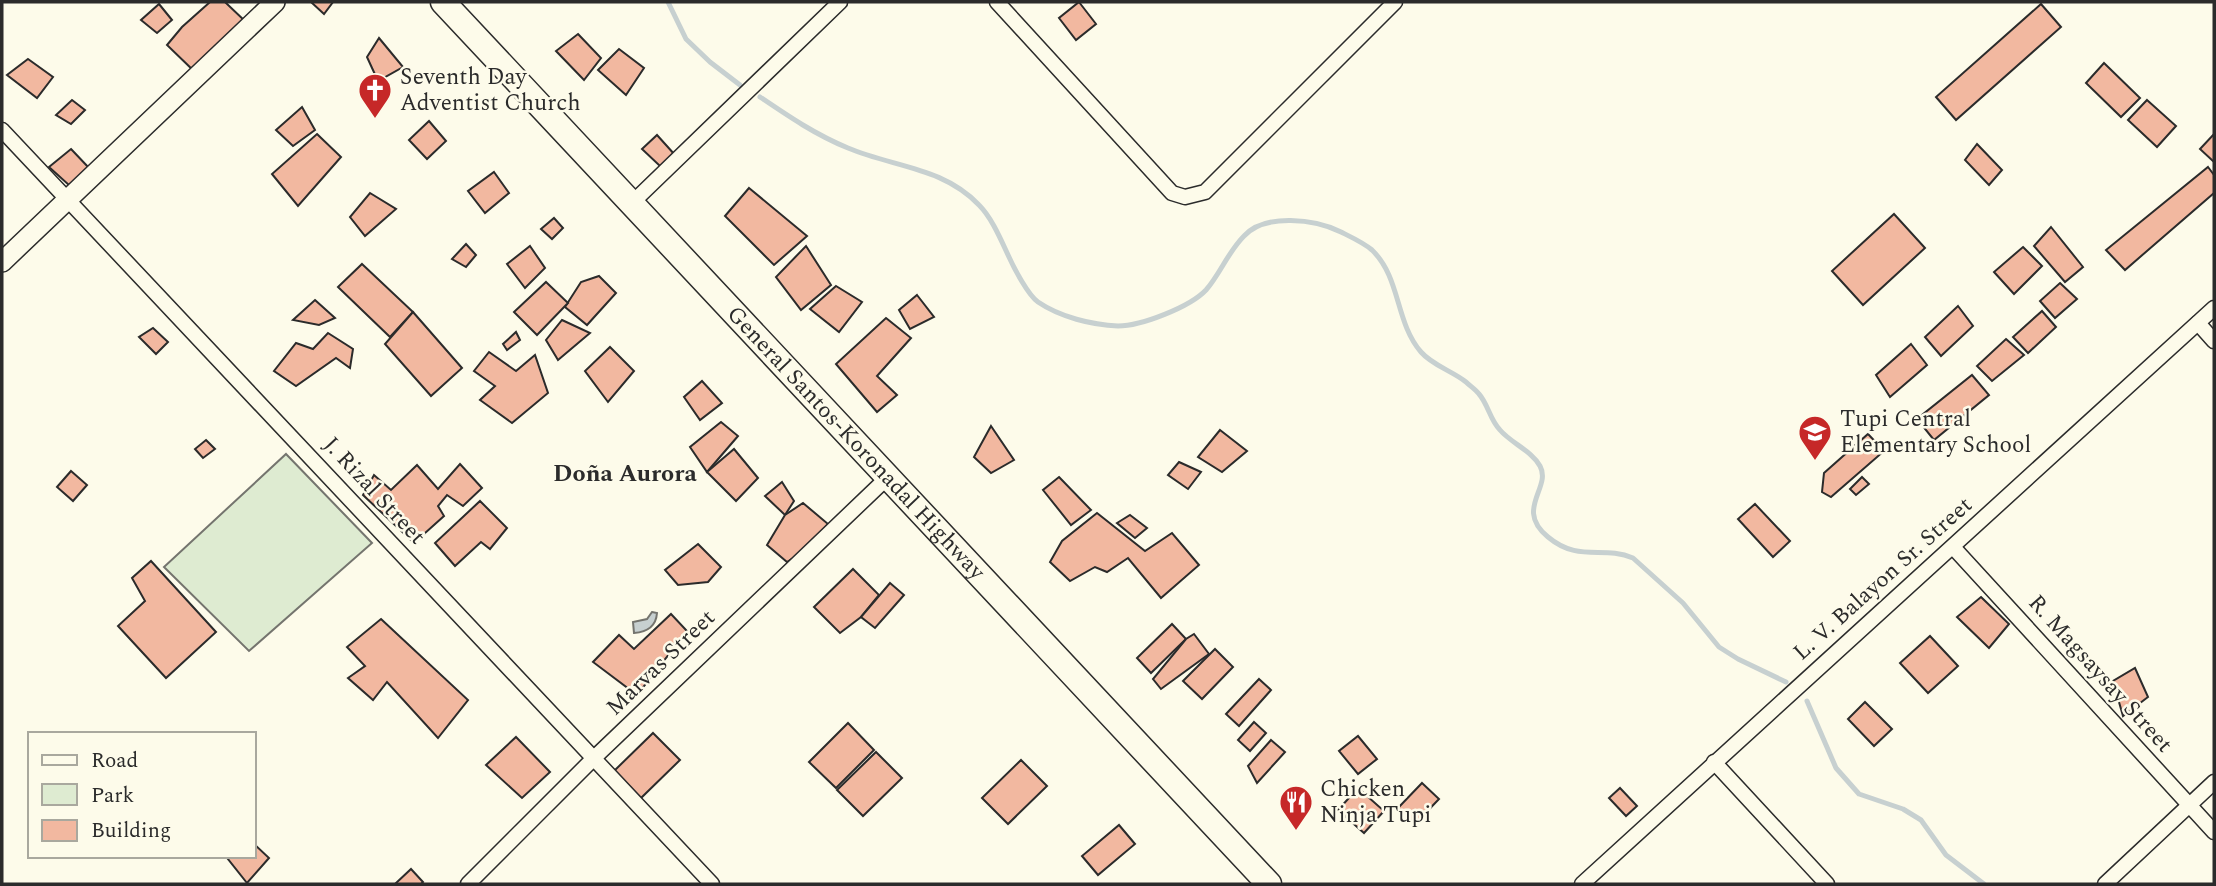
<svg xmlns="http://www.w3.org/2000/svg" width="2216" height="886" font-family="Spectral,serif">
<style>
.green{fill:#deebd1;stroke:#74746e;stroke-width:2}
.water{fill:#c7d0d0;stroke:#74746e;stroke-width:2}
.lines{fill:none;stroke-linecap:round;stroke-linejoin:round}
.stream{stroke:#c7d0d0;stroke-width:5}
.building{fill:#f2b8a0;stroke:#2b2b2b;stroke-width:2}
.minor-casing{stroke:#2b2b2b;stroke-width:17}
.tertiary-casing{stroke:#2b2b2b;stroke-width:22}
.trunk-casing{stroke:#2b2b2b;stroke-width:27}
.minor{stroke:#fdfbea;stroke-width:14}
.tertiary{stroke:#fdfbea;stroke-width:19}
.trunk{stroke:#fdfbea;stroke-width:24}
.labels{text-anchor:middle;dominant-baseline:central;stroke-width:5;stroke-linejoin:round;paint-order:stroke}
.poi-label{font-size:23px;fill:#2b2b2b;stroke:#fdfbea;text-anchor:start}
.street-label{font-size:23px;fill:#2b2b2b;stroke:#fdfbea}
.neighbourhood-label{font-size:24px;font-weight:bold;fill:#2b2b2b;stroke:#fdfbea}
</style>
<rect width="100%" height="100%" fill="#fdfbea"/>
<path class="green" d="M286 454 372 543 249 651 164 567Z"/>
<path class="water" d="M652 612 657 613C656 627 647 632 634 633L633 622 647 619Z"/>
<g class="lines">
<g class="stream">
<path d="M668 2 686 39 710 62 740 85"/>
<path d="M760 97C788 116 816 135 848 148 893 167 943 167 979 205 992 218 1001 240 1009 257 1014 268 1028 295 1038 302 1060 317 1092 325 1118 326 1141 326 1190 307 1206 290 1220 274 1228 252 1244 236 1265 213 1315 219 1341 232 1351 237 1364 243 1372 250 1401 278 1395 322 1421 352 1432 365 1452 371 1466 382 1470 386 1475 389 1479 394 1488 404 1490 420 1500 430 1511 443 1532 451 1540 466 1552 488 1514 509 1548 537 1579 563 1603 545 1633 558L1683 603 1719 647 1738 659 1786 682"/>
<path d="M1807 701 1836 768 1859 794 1903 809 1921 820 1946 855 1984 884"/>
</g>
</g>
<g class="building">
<path d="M210 2H225L247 23 196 73 167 45 182 27Z"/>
<path d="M311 2H333L324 14Z"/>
<path d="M1079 2 1096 24 1076 40 1059 18Z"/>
<path d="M159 4 172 20 157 33 141 20Z"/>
<path d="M2041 4 2061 27 1956 120 1936 97Z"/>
<path d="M578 34 601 58 584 80 556 51Z"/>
<path d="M379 38 403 67 378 81 367 57Z"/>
<path d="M619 49 644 68 626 95 598 70Z"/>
<path d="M28 59 53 77 37 98 7 75Z"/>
<path d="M2104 63 2140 98 2121 117 2086 83Z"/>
<path d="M72 100 85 110 71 124 56 115Z"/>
<path d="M2147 100 2176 126 2157 147 2128 120Z"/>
<path d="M302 107 315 130 293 146 276 130Z"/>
<path d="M429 121 446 141 427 159 409 140Z"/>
<path d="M317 134 341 157 298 206 272 174Z"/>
<path d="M2214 134V162L2200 149Z"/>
<path d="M657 135 675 155 661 167 642 149Z"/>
<path d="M1977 144 2002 170 1989 185 1965 160Z"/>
<path d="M71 149 90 169 70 186 49 167Z"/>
<path d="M2208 167 2214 175V193L2125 270 2106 250Z"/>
<path d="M494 172 509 193 485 213 468 191Z"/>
<path d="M749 188 807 236 774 265 725 216Z"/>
<path d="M370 193 396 209 365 236 350 217Z"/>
<path d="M1894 214 1925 248 1863 305 1832 271Z"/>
<path d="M554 218 563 228 552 239 541 229Z"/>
<path d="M2051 227 2083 267 2065 282 2034 246Z"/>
<path d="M466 244 476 255 466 267 452 259Z"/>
<path d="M530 246 545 268 525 288 507 264Z"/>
<path d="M806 246 831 285 801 310 776 277Z"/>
<path d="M2023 247 2042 266 2014 294 1994 272Z"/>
<path d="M362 264 413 312 390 337 338 287Z"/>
<path d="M599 276 616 293 587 325 565 307 581 282Z"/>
<path d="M546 282 568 303 537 335 514 312Z"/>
<path d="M2060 283 2077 299 2055 318 2040 301Z"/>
<path d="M836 286 862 302 839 332 810 309Z"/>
<path d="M917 295 934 317 910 329 899 310Z"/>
<path d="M315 300 335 318 319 325 293 320Z"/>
<path d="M1958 306 1973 326 1941 356 1925 337Z"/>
<path d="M2042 311 2056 327 2028 353 2013 337Z"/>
<path d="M413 312 462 368 431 396 385 344Z"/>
<path d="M886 318 911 338 877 376 897 395 877 412 836 364Z"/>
<path d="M562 320 590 333 558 360 546 340Z"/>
<path d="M153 328 168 342 156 354 139 337Z"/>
<path d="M516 332 520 340 507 350 503 344Z"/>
<path d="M328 333 353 349 350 368 336 358 296 386 274 371 296 343 313 349Z"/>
<path d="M2006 339 2024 355 1992 381 1977 366Z"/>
<path d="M1911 344 1927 365 1890 397 1876 375Z"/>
<path d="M610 347 634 371 608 402 585 371Z"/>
<path d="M489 352 516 371 535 355 548 393 512 423 480 400 495 386 474 371Z"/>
<path d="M1972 375 1989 395 1934 440 1917 419Z"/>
<path d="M702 381 722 403 700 420 684 397Z"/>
<path d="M721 422 738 436 707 472 690 447Z"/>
<path d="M991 426 1014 460 991 473 974 457Z"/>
<path d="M1220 430 1247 451 1222 472 1198 457Z"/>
<path d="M1868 434 1884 451 1831 497 1822 492 1824 473Z"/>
<path d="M206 440 215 449 203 458 195 449Z"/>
<path d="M734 449 758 478 736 501 707 472Z"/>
<path d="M1179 462 1201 472 1188 489 1168 475Z"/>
<path d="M460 464 482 488 463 506 447 495 438 506 444 516 414 543 363 495 374 475 391 490 417 465 438 489Z"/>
<path d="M71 471 87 485 73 501 57 487Z"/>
<path d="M1059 477 1091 510 1071 525 1043 490Z"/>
<path d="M1862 477 1869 484 1856 495 1850 489Z"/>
<path d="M782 482 794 501 785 515 765 496Z"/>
<path d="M480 501 507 528 490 549 481 542 455 566 435 543Z"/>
<path d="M803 503 828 524 804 551 787 562 767 545 785 515Z"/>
<path d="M1755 504 1790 541 1773 557 1738 519Z"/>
<path d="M1097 513 1145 551 1172 533 1199 565 1161 598 1128 558 1107 572 1095 567 1070 581 1050 562 1062 541Z"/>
<path d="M1130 515 1147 528 1135 538 1117 523Z"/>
<path d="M698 544 721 567 708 582 678 585 665 570Z"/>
<path d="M151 561 216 632 166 678 118 626 145 601 132 578Z"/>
<path d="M853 569 879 595 861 617 840 633 814 607Z"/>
<path d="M890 583 904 595 875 628 861 617Z"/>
<path d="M1981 597 2009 624 1989 648 1957 617Z"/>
<path d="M671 614 687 631 637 695 593 662 619 635 634 649Z"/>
<path d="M381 619 468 700 438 738 387 682 373 700 348 678 365 666 347 647Z"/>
<path d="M1172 624 1186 639 1151 673 1137 658Z"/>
<path d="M1194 634 1209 654 1161 689 1153 679 1186 639Z"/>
<path d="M1930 636 1958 666 1928 693 1900 663Z"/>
<path d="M1215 649 1233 667 1202 699 1183 681Z"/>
<path d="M2135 668 2148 697 2123 716 2113 681Z"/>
<path d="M1259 679 1271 690 1239 726 1226 714Z"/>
<path d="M1865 702 1892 729 1874 746 1848 719Z"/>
<path d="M1254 722 1266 733 1250 751 1238 740Z"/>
<path d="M848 723 874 750 836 788 809 762Z"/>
<path d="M653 733 680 760 641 798 614 771Z"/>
<path d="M1358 736 1377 759 1358 774 1339 751Z"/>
<path d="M516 737 550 772 522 798 486 765Z"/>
<path d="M1271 740 1285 752 1257 783 1248 766Z"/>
<path d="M876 752 902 778 863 816 837 790Z"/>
<path d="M1021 760 1047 786 1008 824 982 798Z"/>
<path d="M1422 783 1439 799 1415 824 1398 808Z"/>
<path d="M1358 788 1384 811 1364 833 1338 810Z"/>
<path d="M1620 788 1637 806 1626 816 1609 798Z"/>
<path d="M1119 825 1135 844 1098 875 1082 856Z"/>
<path d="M254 844 269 858 247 883 228 859 231 856H254Z"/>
<path d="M411 869 423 882 421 884H395Z"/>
</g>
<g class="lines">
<defs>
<g id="minor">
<path d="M997 2 1172 193 1185 197 1205 192 1395 2"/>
<path d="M2 130 712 884"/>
<path d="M632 203 840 2"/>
<path d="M2198 323 2214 341"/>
<path d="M1953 547 2214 832"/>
<path d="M1714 762 1827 884"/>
<path d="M468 884 594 758 888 477"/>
<path d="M1582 884 2214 308"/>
<path d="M2105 884 2214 782"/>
</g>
<path id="tertiary" d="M2 262 275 2"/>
<g id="trunk">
<path id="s1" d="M443 2 1269 884"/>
</g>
</defs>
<use href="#minor" class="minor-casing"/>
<use href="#tertiary" class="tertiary-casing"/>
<use href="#trunk" class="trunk-casing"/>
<use href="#minor" class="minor"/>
<use href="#tertiary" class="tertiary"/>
<use href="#trunk" class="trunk"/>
</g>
<defs>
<symbol id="church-pin" viewBox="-11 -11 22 30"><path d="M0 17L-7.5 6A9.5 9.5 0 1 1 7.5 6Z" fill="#c62828" stroke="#fdfbea"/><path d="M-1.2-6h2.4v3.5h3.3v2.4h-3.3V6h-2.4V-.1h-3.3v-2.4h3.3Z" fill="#fff"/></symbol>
<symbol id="school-pin" viewBox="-11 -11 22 30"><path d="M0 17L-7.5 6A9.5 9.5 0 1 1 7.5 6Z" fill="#c62828" stroke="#fdfbea"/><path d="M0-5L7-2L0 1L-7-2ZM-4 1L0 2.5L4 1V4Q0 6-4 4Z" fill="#fff"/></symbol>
<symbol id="restaurant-pin" viewBox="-11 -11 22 30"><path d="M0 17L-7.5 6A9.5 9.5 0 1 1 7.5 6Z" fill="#c62828" stroke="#fdfbea"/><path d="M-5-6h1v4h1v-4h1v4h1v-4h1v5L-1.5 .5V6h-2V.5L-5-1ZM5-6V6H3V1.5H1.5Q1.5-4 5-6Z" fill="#fff"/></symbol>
</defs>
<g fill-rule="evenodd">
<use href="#church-pin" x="356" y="71" width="38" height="52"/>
<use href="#school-pin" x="1796" y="413" width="38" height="52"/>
<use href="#restaurant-pin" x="1277" y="783" width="38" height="52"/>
</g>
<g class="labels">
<g class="poi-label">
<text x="400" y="77">Seventh Day<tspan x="400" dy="26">Adventist Church</tspan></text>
<text x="1840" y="419">Tupi Central<tspan x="1840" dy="26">Elementary School</tspan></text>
<text x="1320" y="789">Chicken<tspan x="1320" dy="26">Ninja Tupi</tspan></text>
</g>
<g class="street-label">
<text stroke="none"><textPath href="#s1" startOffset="604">General Santos-Koronadal Highway</textPath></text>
<text transform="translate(374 491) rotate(47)">J. Rizal Street</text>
<text transform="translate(1883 579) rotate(-42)">L. V. Balayon Sr. Street</text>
<text transform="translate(661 663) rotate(-44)">Marvas Street</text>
<text transform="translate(2100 674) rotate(48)">R. Magsaysay Street</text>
</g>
<g class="neighbourhood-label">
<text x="625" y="474">Doña Aurora</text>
</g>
</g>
<rect width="2216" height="886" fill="none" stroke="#2b2b2b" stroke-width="7"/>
<rect x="28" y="732" width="228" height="126" fill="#fdfbea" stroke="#a9a89e" stroke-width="2"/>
<rect x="42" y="755" width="35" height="10" fill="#fdfbea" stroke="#a9a89e" stroke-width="2"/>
<text x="91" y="767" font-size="21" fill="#2b2b2b">Road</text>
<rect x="42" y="784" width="35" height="21" fill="#deebd1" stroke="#a9a89e" stroke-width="2"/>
<text x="91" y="802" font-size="21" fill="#2b2b2b">Park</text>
<rect x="42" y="820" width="35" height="21" fill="#f2b8a0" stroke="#a9a89e" stroke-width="2"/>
<text x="91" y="837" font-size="21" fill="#2b2b2b">Building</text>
</svg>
